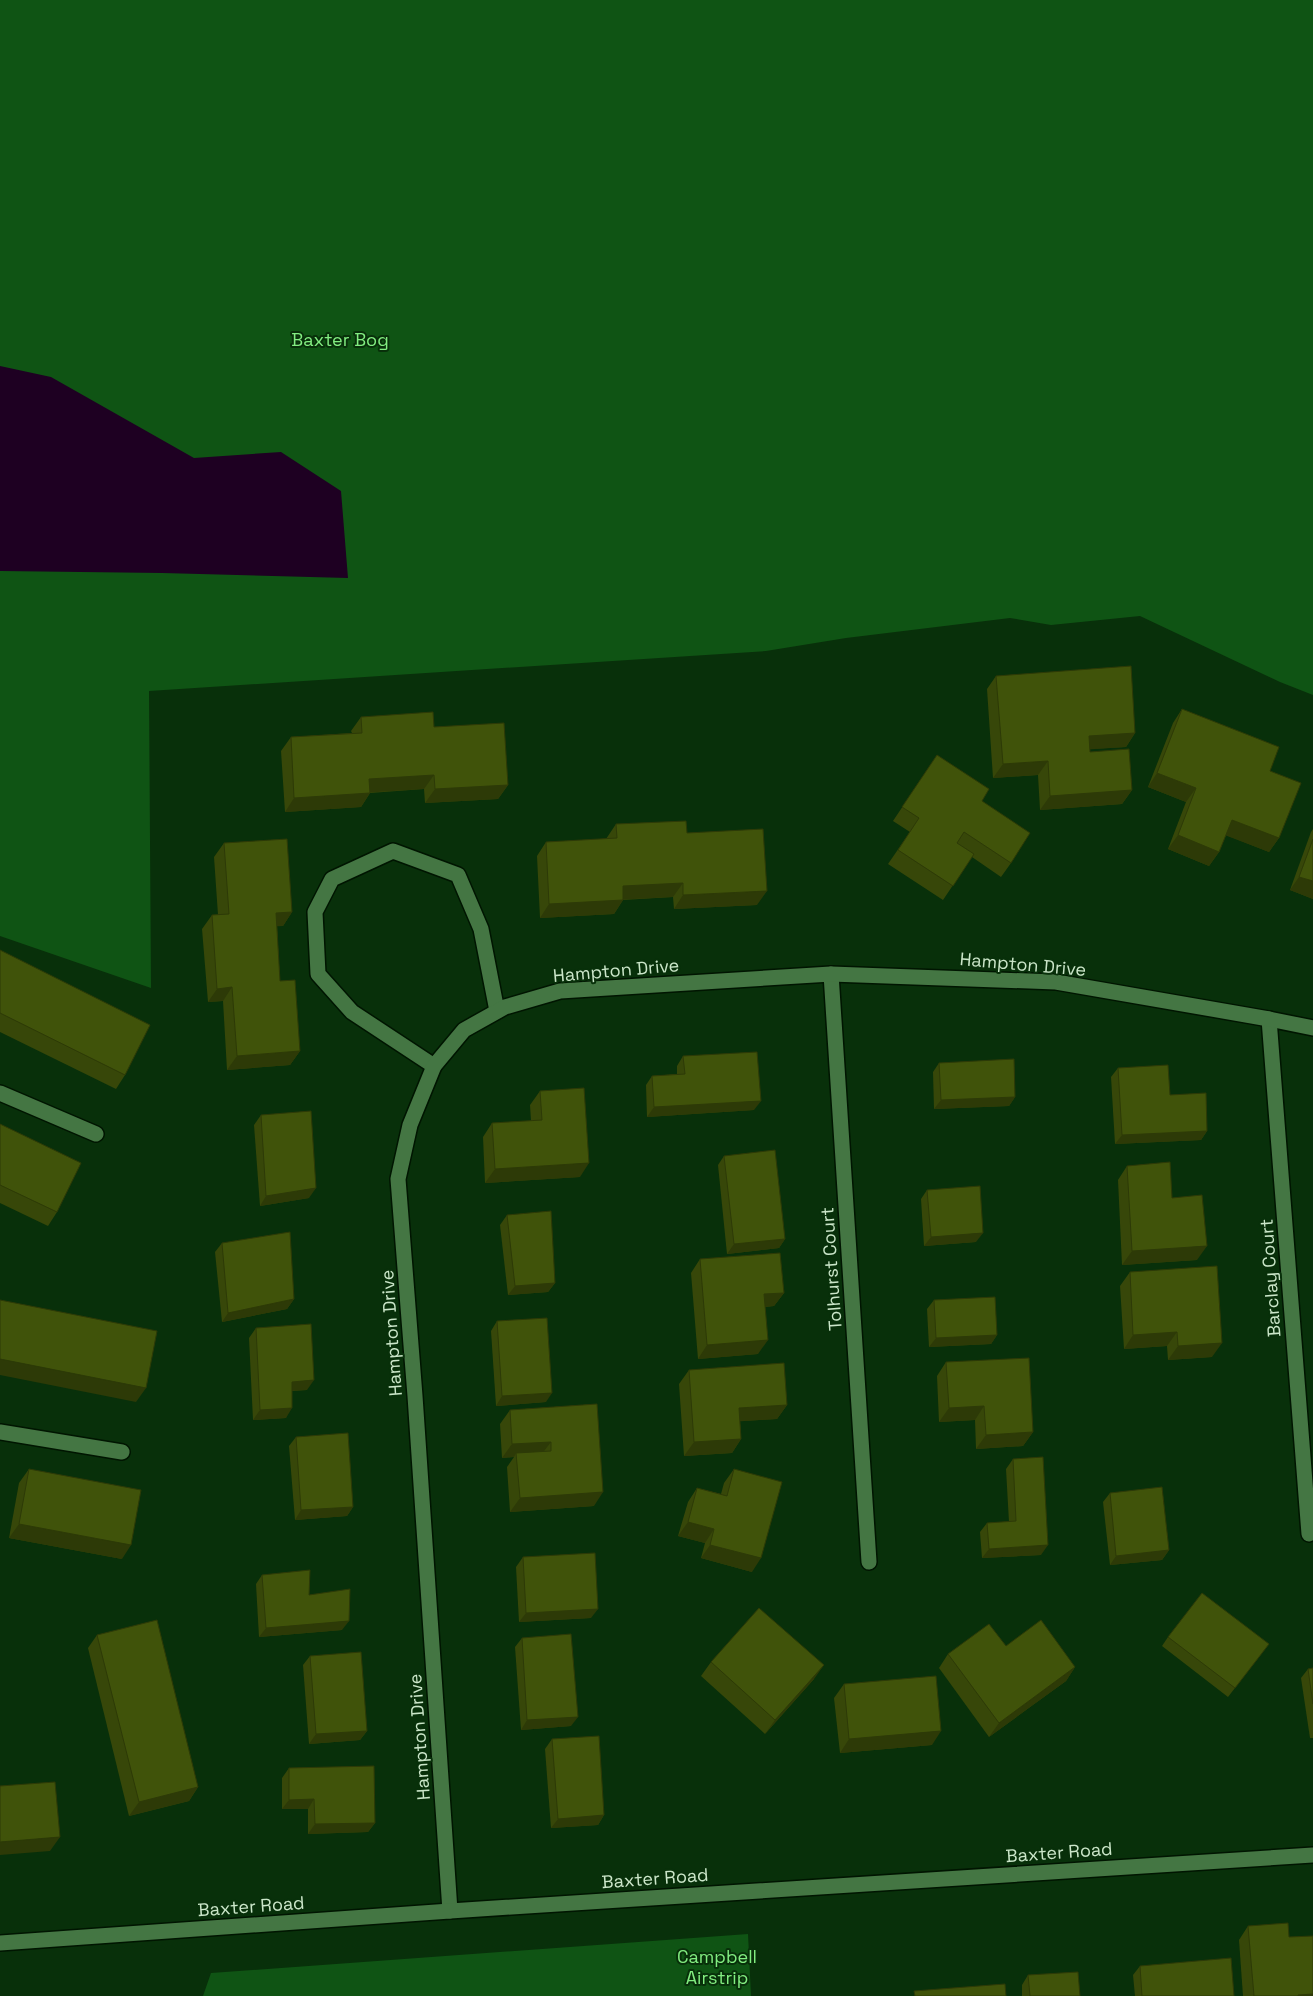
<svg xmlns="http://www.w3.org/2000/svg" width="1313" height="1996" font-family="'Space Grotesk',sans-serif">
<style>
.green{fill:#0f5414}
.water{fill:#1e0022}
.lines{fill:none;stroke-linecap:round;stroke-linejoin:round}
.minor-casing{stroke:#001501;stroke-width:18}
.minor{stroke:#447643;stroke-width:15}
.wall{fill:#374709}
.shaded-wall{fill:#2d3a07}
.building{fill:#40530a;stroke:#2d3a07}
.labels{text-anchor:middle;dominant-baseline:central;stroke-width:4;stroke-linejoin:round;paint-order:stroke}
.park-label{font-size:18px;fill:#82ed81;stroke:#08300a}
.street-label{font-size:18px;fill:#cbe6c9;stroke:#08300a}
</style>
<rect width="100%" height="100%" fill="#08300a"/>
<g class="green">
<path d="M0 0H1313V695L1280 682 1140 616 1051 625 1010 618 846 638 766 651 149 691 151 988 0 936Z"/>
<path d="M748 1934 751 1996H203L211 1973Z"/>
</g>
<path class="water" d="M0 366 51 377 194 458 281 452 341 491 348 578 162 573 0 571Z"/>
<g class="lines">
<defs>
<g id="minor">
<path d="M831 974 869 1562"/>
<path d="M1269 1019 1309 1534"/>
<path d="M434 1066 352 1012 318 974 315 912 332 879 393 851 458 875 481 929 497 1011"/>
<path d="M0 1093 96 1134"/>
<path d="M0 1432 122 1452"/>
<path d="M450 1911 415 1396 398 1179 410 1125 434 1066 464 1030 505 1007 560 991 831 974 1056 982 1269 1019 1313 1028"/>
<path d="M0 1943 450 1911 1313 1855"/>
</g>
</defs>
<use href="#minor" class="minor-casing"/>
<use href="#minor" class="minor"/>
</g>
<g class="wall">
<path d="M996 676 1135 733 1126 747 1090 749V752L1132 790 1122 804 1040 810 1038 775 993 778 987 689Z"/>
<path d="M1182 709 1270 771 1279 838 1269 852 1226 835 1219 852 1209 866 1168 849 1186 802 1148 787 1173 723Z"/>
<path d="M361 717 434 727 508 785 498 799 425 803 424 789 370 793 361 807 285 812 281 751 291 737 352 733 351 731Z"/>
<path d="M937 755 982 801 1011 863 1001 877 972 857 943 900 888 864 910 832 893 821Z"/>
<path d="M616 824 687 833 757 905 674 909 673 897 623 900 614 914 540 918 537 856 546 842 606 839Z"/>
<path d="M1313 829V899L1290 890 1311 832Z"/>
<path d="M224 843 292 912 283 926H277L280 981 300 1051 290 1065 227 1070 223 1001 208 1002 202 929 212 915H218L214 857Z"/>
<path d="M0 950 125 1075 116 1089 0 1032Z"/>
<path d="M683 1056 754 1110 647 1117 646 1085 652 1076 677 1074V1066Z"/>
<path d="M939 1063 1015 1097 1009 1106 934 1109 933 1072Z"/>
<path d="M1118 1068 1170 1095 1207 1131 1201 1140 1115 1144 1111 1077Z"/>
<path d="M540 1091 580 1177 485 1183 483 1137 492 1123 531 1121 530 1105Z"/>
<path d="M261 1115 309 1198 260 1206 254 1125Z"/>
<path d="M0 1124 57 1212 48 1226 0 1203Z"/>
<path d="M724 1156 785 1239 779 1248 727 1254 718 1165Z"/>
<path d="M1127 1166 1172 1198 1197 1260 1122 1265 1118 1180Z"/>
<path d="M927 1190 976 1242 924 1246 921 1199Z"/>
<path d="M507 1215 555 1283 548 1292 508 1295 500 1225Z"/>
<path d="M222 1243 294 1299 287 1309 222 1322 215 1252Z"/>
<path d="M700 1259 784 1293 774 1306 765 1307 758 1354 698 1359 691 1273Z"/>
<path d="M1130 1272 1212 1357 1168 1360 1167 1346 1124 1349 1120 1286Z"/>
<path d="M934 1300 997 1335 991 1344 929 1347 927 1309Z"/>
<path d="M497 1321 546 1402 496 1406 491 1331Z"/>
<path d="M256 1328 307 1390 292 1391 286 1418 253 1420 249 1338Z"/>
<path d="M946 1362 1033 1432 1023 1446 976 1449 975 1420 939 1422 937 1376Z"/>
<path d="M689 1370 787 1405 777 1419 740 1421 741 1439 732 1453 684 1456 679 1384Z"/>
<path d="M597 1404 594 1506 510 1512 507 1467 514 1457 502 1458 500 1424 510 1410Z"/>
<path d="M296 1437 353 1507 347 1516 295 1520 289 1446Z"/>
<path d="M1013 1459 1041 1555 982 1558 980 1532 987 1523 1009 1522 1006 1469Z"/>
<path d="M29 1469 122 1559 9 1538 19 1483Z"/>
<path d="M734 1469 752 1572 701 1558 705 1543 678 1536 688 1502 697 1488 721 1494 724 1483Z"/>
<path d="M1110 1493 1169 1550 1162 1560 1110 1565 1103 1502Z"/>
<path d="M523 1557 591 1618 519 1622 516 1567Z"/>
<path d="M262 1575 342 1630 259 1637 256 1584Z"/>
<path d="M97 1635 198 1787 189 1801 129 1816 88 1648Z"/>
<path d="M1168 1637 1262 1653 1228 1697 1162 1646Z"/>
<path d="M522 1638 571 1726 521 1730 515 1647Z"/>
<path d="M1006 1646 1075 1667 1066 1681 989 1737 939 1668 948 1654Z"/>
<path d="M310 1656 367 1731 360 1740 309 1744 303 1665Z"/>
<path d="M711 1662 814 1679 765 1734 701 1676Z"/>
<path d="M1313 1668V1738H1310L1301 1678 1308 1669Z"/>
<path d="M844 1684 932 1745 840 1753 834 1698Z"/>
<path d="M552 1739 604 1815 598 1825 551 1828 545 1749Z"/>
<path d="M289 1768 375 1823 368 1832 308 1834V1809H282V1778Z"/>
<path d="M1248 1926 1289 1937 1313 1996H1243L1239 1940Z"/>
<path d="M1140 1966 1234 1996H1135L1133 1975Z"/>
<path d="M1028 1975 1080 1996H1022V1985Z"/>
</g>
<g class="shaded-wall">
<path d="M1135 733 1126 747 1080 750 1089 736Z"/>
<path d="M1048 761 1038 775 993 778 1003 764Z"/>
<path d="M1157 773 1196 788 1186 802 1148 787Z"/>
<path d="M434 775 424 789 360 793 369 779Z"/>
<path d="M508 785 498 799 425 803 435 789Z"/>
<path d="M1132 790 1122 804 1040 810 1050 796Z"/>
<path d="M370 793 361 807 285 812 294 798Z"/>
<path d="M1232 820 1279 838 1269 852 1222 834Z"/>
<path d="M1178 835 1219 852 1209 866 1168 849Z"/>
<path d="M1299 877 1313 881V899L1290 890Z"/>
<path d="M683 883 673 897 613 900 623 886Z"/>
<path d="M767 891 757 905 674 909 683 895Z"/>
<path d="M623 900 614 914 540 918 549 904Z"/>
<path d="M292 912 283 926 266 927 276 913Z"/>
<path d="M232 987 223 1001 208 1002 217 989Z"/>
<path d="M300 1051 290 1065 227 1070 237 1056Z"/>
<path d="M1015 1097 1009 1106 934 1109 941 1100Z"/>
<path d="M761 1101 754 1110 647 1117 654 1107Z"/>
<path d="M1207 1131 1201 1140 1115 1144 1122 1135Z"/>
<path d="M589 1163 580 1177 485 1183 495 1169Z"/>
<path d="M316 1188 309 1198 260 1206 266 1196Z"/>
<path d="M983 1233 976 1242 924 1246 931 1237Z"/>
<path d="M785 1239 779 1248 727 1254 734 1244Z"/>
<path d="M1207 1246 1197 1260 1122 1265 1132 1251Z"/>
<path d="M555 1283 548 1292 508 1295 515 1286Z"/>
<path d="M784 1293 774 1306 754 1308 764 1294Z"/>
<path d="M294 1299 287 1309 222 1322 228 1313Z"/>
<path d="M1177 1332 1167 1346 1124 1349 1133 1335Z"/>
<path d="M997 1335 991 1344 929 1347 936 1338Z"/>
<path d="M768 1340 758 1354 698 1359 707 1345Z"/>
<path d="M1222 1343 1212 1357 1168 1360 1178 1346Z"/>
<path d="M0 1359 146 1388 136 1402 0 1375Z"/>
<path d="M314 1380 307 1390 286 1391 292 1382Z"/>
<path d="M552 1393 546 1402 496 1406 502 1396Z"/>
<path d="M787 1405 777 1419 730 1422 739 1408Z"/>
<path d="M984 1406 975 1420 939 1422 949 1408Z"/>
<path d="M292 1408 286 1418 253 1420 260 1410Z"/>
<path d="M1033 1432 1023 1446 976 1449 986 1435Z"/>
<path d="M741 1439 732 1453 684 1456 694 1442Z"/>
<path d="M551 1442 541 1455 516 1453 514 1457 502 1458 512 1444Z"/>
<path d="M603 1492 594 1506 510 1512 520 1498Z"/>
<path d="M353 1507 347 1516 295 1520 301 1510Z"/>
<path d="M688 1522 714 1529 705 1543 678 1536Z"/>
<path d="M19 1524 131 1545 122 1559 9 1538Z"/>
<path d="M710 1545 761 1558 752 1572 701 1558Z"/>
<path d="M1048 1545 1041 1555 982 1558 989 1549Z"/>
<path d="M1169 1550 1162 1560 1110 1565 1116 1556Z"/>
<path d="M598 1609 591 1618 519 1622 526 1613Z"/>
<path d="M349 1621 342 1630 259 1637 266 1628Z"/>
<path d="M824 1665 814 1679 765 1734 775 1720Z"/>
<path d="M1075 1667 1066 1681 989 1737 999 1723Z"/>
<path d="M578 1717 571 1726 521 1730 527 1720Z"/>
<path d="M367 1731 360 1740 309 1744 316 1734Z"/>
<path d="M941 1731 932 1745 840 1753 849 1739Z"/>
<path d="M198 1787 189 1801 129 1816 139 1802Z"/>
<path d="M314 1799 308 1809H282L289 1800Z"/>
<path d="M604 1815 598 1825 551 1828 558 1819Z"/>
<path d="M375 1823 368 1832 308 1834 315 1824Z"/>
<path d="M60 1837 50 1851 0 1855V1842Z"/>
<path d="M1313 1994V1996H1298V1995Z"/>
</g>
<g class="building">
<path d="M1131 666 1135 733 1089 736 1090 752 1129 749 1132 790 1050 796 1048 761 1003 764 996 676Z"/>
<path d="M1182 709 1279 747 1270 771 1301 783 1279 838 1232 820 1219 852 1178 835 1196 788 1157 773Z"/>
<path d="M433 712 434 727 504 723 508 785 435 789 434 775 369 779 370 793 294 798 291 737 362 733 361 717Z"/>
<path d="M937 755 989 789 982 801 1030 833 1011 863 964 832 957 843 974 854 953 886 898 850 919 818 902 807Z"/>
<path d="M686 821 687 833 763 829 767 891 683 895V883L623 886V900L549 904 546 842 617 838 616 824Z"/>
<path d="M287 839 292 912 276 913 280 981 295 980 300 1051 237 1056 232 987 217 989 212 915 229 914 224 843Z"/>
<path d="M1313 839V881L1299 877Z"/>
<path d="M0 950 150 1025 125 1075 0 1013Z"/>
<path d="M757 1052 761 1101 654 1107 652 1076 685 1074 683 1056Z"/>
<path d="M1014 1059 1015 1097 941 1100 939 1063Z"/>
<path d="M1168 1065 1170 1095 1206 1093 1207 1131 1122 1135 1118 1068Z"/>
<path d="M584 1088 589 1163 495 1169 492 1123 542 1120 540 1091Z"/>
<path d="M311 1111 316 1188 266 1196 261 1115Z"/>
<path d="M0 1124 81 1163 57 1212 0 1185Z"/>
<path d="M775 1150 785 1239 734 1244 724 1156Z"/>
<path d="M1170 1162 1172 1198 1202 1195 1207 1246 1132 1251 1127 1166Z"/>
<path d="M980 1186 983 1233 931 1237 927 1190Z"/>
<path d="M551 1211 555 1283 515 1286 507 1215Z"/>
<path d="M290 1232 294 1299 228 1313 222 1243Z"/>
<path d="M780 1253 784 1293 764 1294 768 1340 707 1345 700 1259Z"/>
<path d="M1217 1266 1222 1343 1178 1346 1177 1332 1133 1335 1130 1272Z"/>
<path d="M995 1297 997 1335 936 1338 934 1300Z"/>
<path d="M0 1300 157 1331 146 1388 0 1359Z"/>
<path d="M547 1318 552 1393 502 1396 497 1321Z"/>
<path d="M311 1324 314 1380 292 1382V1408L260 1410 256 1328Z"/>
<path d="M1029 1358 1033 1432 986 1435 984 1406 949 1408 946 1362Z"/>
<path d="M784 1363 787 1405 739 1408 741 1439 694 1442 689 1370Z"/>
<path d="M597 1404 603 1492 520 1498 516 1453 551 1451V1442L512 1444 510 1410Z"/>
<path d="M348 1433 353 1507 301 1510 296 1437Z"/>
<path d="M1043 1457 1048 1545 989 1549 987 1523 1016 1521 1013 1459Z"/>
<path d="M29 1469 141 1490 131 1545 19 1524Z"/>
<path d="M734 1469 782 1482 761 1558 710 1545 714 1529 688 1522 697 1488 727 1496Z"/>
<path d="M1162 1487 1169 1550 1116 1556 1110 1493Z"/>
<path d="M595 1553 598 1609 526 1613 523 1557Z"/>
<path d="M310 1570 309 1595 350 1589 349 1621 266 1628 262 1575Z"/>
<path d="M1202 1593 1269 1644 1235 1688 1168 1637Z"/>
<path d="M759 1608 824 1665 775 1720 711 1662Z"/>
<path d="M157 1620 198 1787 139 1802 97 1635Z"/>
<path d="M1041 1620 1075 1667 999 1723 948 1654 989 1624 1006 1646Z"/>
<path d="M571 1634 578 1717 527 1720 522 1638Z"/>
<path d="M361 1652 367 1731 316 1734 310 1656Z"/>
<path d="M1313 1668V1704L1308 1669Z"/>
<path d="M936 1676 941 1731 849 1739 844 1684Z"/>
<path d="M599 1736 604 1815 558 1819 552 1739Z"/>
<path d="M374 1766 375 1823 315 1824 314 1799 289 1800V1768Z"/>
<path d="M55 1782 60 1837 0 1842V1786Z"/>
<path d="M1288 1923 1289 1937 1313 1936V1994L1298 1995V1996H1254L1248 1926Z"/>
<path d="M1231 1958 1234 1996H1142L1140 1966Z"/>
<path d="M1078 1972 1080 1996H1030L1028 1975Z"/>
<path d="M1005 1984 1006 1996H915L914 1991Z"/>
</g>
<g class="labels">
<g class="park-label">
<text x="340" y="339">Baxter Bog</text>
<text x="717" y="1956">Campbell<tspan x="717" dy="21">Airstrip</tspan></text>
</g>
<g class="street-label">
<text transform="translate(1023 964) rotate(5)">Hampton Drive</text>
<text transform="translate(616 970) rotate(-5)">Hampton Drive</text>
<text transform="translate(831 1269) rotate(-94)">Tolhurst Court</text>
<text transform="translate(1270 1278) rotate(-94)">Barclay Court</text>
<text transform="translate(391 1333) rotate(-94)">Hampton Drive</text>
<text transform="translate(419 1737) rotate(-94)">Hampton Drive</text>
<text transform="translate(1059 1852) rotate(-4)">Baxter Road</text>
<text transform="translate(655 1878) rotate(-4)">Baxter Road</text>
<text transform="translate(251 1906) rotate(-4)">Baxter Road</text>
</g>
</g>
</svg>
